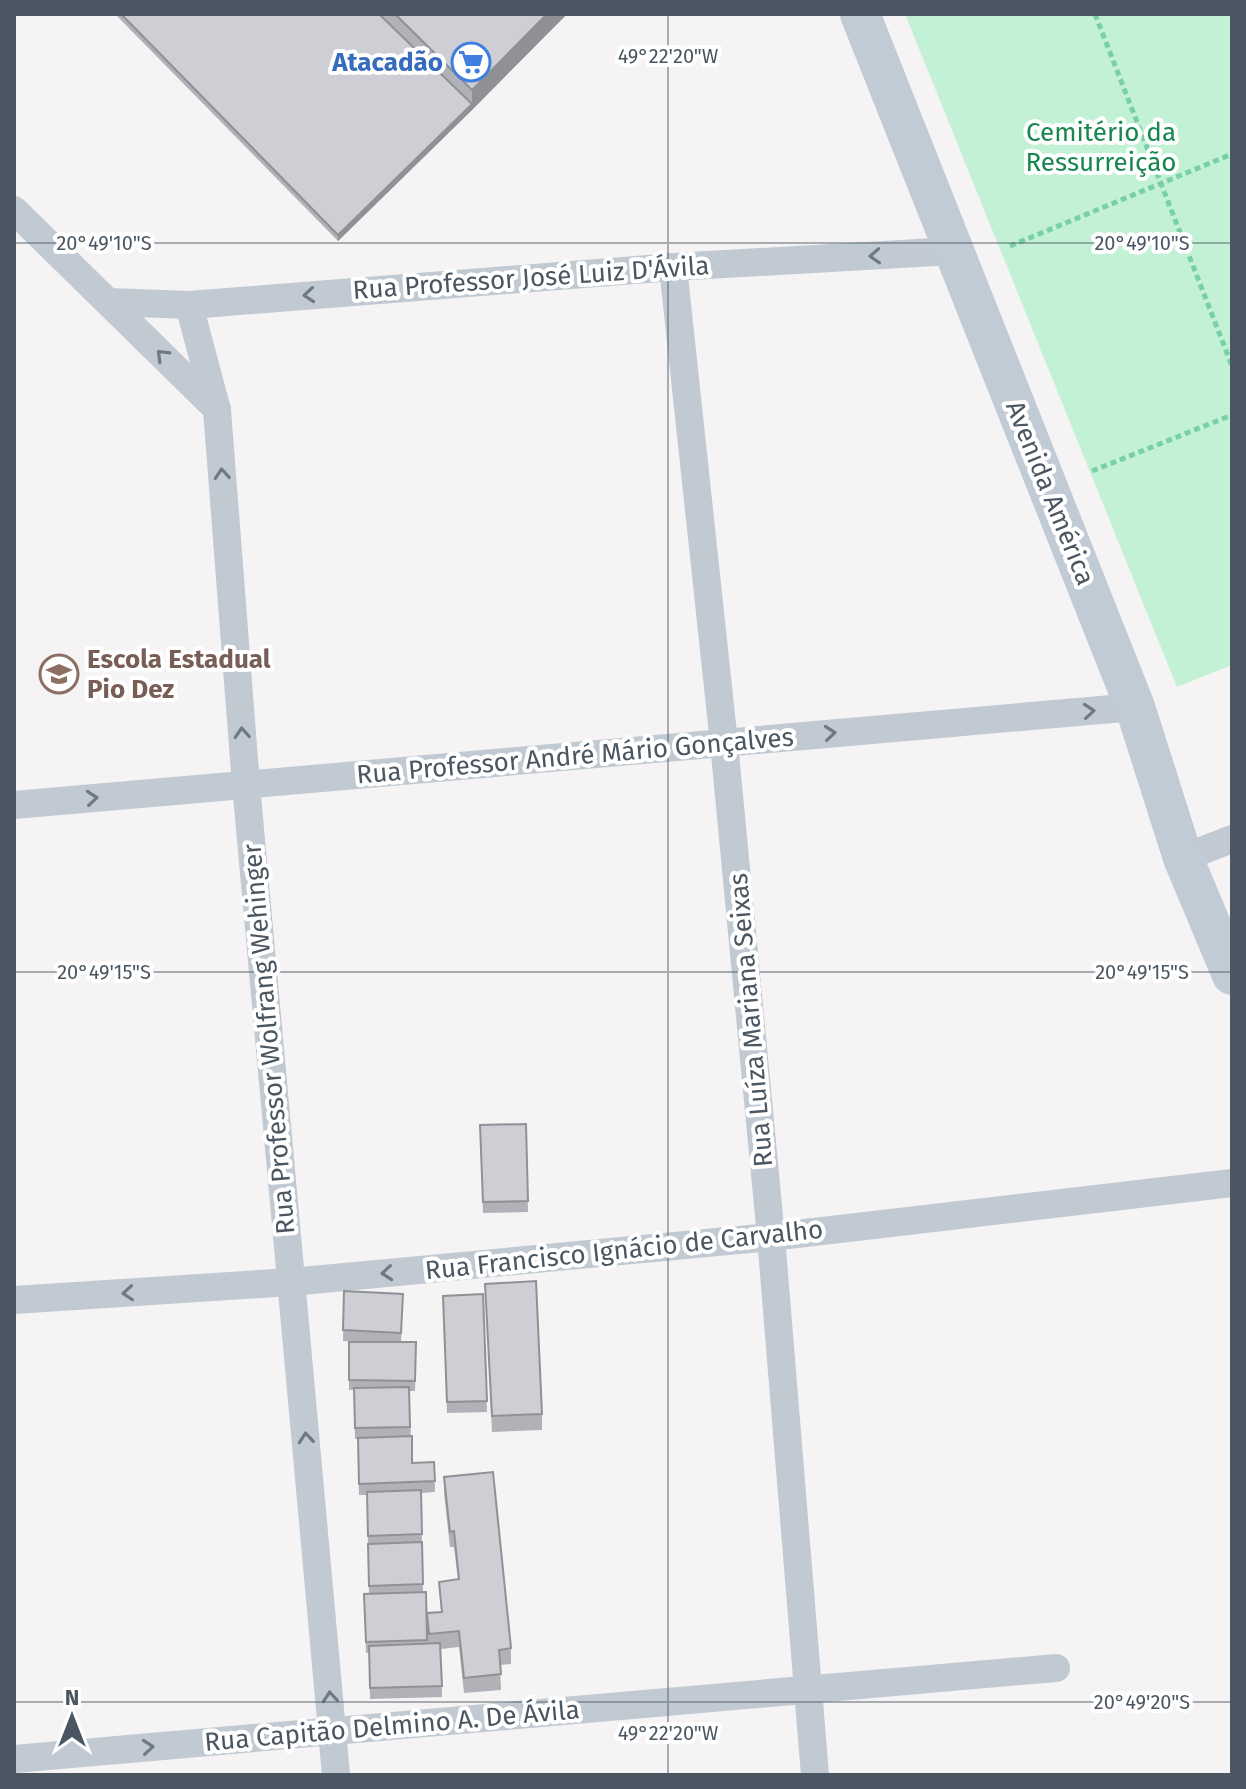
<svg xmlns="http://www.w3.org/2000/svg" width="1246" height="1789" font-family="'Fira Sans',sans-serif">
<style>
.green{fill:#c3f1d5}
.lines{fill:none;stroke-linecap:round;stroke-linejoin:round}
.path{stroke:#7ad0a6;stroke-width:5;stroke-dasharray:6 4;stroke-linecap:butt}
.street{stroke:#c1cad2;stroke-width:28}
.secondary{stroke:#c1cbd6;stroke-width:40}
.wall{fill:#b0b2b7}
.shaded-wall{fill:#909195}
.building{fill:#cdcfd5;stroke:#909195;stroke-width:2}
.oneway{stroke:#6e7983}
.ticks{fill:none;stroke:#4a5661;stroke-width:2;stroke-opacity:0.45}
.labels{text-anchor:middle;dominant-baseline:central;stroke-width:8;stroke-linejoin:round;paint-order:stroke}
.shop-label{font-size:26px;font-weight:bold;fill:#366cbe;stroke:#fff;text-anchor:end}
.park-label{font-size:26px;fill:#17864f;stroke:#fff}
.street-label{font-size:26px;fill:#4a5661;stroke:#fff}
.education-label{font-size:26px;font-weight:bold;fill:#785e54;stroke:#fff;text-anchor:start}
.ticks-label{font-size:20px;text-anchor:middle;fill:#4a5661;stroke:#fff;stroke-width:8;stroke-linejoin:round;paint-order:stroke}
</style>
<rect width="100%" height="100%" fill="#f5f3f3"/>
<path class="green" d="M905 14H1232V665L1177 687Z"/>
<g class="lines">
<g class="path">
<path d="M1095 14 1232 366"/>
<path d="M1010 246 1232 154"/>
<path d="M1092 471 1232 415"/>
</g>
<g class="street">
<path d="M14 210 217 409"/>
<path d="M673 267 724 743 771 1237 815 1775"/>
<path d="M109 302 189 305 673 267 953 251"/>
<path d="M189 305 217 410 246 785 336 1775"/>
<path d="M14 805 1135 707"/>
<path d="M1183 858 1232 839"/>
<path d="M14 1300 291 1282 771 1237 1232 1183"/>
<path d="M14 1759C362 1729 709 1695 1056 1668"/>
</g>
<path class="secondary" d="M860 14 1135 707 1183 858 1232 975"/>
</g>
<g class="wall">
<path d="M115 14H567L472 110 338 241Z"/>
<path d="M526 1124 528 1212 483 1213 480 1125Z"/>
<path d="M485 1284 542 1414V1430L492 1432Z"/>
<path d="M344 1291 403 1294 401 1342H416L415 1391H409L412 1463 434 1462 435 1492 421 1493 423 1592 427 1624 441 1612 439 1582 458 1580 454 1547H450L444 1493V1477L511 1648V1664L500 1665 501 1690 464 1693 459 1647 441 1649 442 1697 370 1699 369 1653H366L364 1605 369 1594 367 1495H359L358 1439H355L354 1390H349V1342H363L343 1341Z"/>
<path d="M483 1294 487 1412 447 1413 443 1296Z"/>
</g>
<path class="shaded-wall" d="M547 14H567L472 110 338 241V235L472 104V90Z"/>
<g class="building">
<path d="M121 14H379L472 104 338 235Z"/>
<path d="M395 14H547L472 90Z"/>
<path d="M526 1124 528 1201 483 1202 480 1125Z"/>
<path d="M536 1281 542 1414 492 1416 485 1284Z"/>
<path d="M344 1291 403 1294 401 1333 343 1330Z"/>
<path d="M483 1294 487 1401 447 1402 443 1296Z"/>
<path d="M349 1342H416L415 1381 349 1380Z"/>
<path d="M409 1387 410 1427 355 1428 354 1388Z"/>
<path d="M412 1436V1463L434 1462 435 1481 359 1484 358 1438Z"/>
<path d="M493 1472 511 1648 499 1650 501 1674 464 1678 459 1631 429 1634 427 1613 442 1612 439 1582 459 1579 454 1531 450 1532 444 1477Z"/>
<path d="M421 1490 422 1534 368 1536 367 1492Z"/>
<path d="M422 1542 423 1584 369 1586 368 1544Z"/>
<path d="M426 1592 427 1640 366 1642 364 1594Z"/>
<path d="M440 1643 442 1686 370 1688 369 1646Z"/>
</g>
<defs><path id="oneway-chevron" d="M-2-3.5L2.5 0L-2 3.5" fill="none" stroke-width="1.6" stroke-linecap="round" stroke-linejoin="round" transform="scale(2)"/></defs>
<g class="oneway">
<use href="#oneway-chevron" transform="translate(875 256) rotate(177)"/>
<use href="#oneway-chevron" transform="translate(309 295) rotate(175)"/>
<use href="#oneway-chevron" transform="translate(162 355) rotate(-135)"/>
<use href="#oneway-chevron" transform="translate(222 474) rotate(-94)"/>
<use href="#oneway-chevron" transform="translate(1089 711) rotate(-5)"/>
<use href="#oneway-chevron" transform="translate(242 733) rotate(-94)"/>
<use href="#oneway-chevron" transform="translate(830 733) rotate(-5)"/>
<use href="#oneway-chevron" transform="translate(92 798) rotate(-5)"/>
<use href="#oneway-chevron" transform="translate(387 1273) rotate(175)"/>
<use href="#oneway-chevron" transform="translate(128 1293) rotate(176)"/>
<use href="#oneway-chevron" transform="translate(306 1438) rotate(-95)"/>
<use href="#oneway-chevron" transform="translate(330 1697) rotate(-95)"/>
<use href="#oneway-chevron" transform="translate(148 1747) rotate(-5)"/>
</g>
<path class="ticks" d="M668 14V1775M14 243H1232M14 972H1232M14 1702H1232"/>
<defs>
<symbol id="supermarket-ring" viewBox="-11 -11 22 22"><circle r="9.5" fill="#fff" stroke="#3f7fe0" stroke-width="1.5"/><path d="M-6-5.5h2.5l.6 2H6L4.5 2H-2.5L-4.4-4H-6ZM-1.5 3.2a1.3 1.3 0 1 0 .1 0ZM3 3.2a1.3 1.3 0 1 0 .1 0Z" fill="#3f7fe0"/></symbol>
<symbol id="school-ring" viewBox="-11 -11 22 22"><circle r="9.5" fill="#fff" stroke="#8d6e63" stroke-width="1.5"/><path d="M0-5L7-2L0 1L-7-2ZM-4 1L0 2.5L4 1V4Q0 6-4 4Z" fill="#8d6e63"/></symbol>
</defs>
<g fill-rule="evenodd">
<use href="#supermarket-ring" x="449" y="40" width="44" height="44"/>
<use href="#school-ring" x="37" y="652" width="44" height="44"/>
</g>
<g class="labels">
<g class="shop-label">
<text x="443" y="62">Atacadão</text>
</g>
<g class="park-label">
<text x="1101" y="132">Cemitério da<tspan x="1101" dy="30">Ressurreição</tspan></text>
</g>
<g class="street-label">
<text transform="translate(531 278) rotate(-4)">Rua Professor José Luiz D'Ávila</text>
<text transform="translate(1050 493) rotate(68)">Avenida América</text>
<text transform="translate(575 756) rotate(-5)">Rua Professor André Mário Gonçalves</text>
<text transform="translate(751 1020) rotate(-95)">Rua Luíza Mariana Seixas</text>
<text transform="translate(269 1039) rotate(-95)">Rua Professor Wolfrang Wehinger</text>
<text transform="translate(624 1250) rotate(-6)">Rua Francisco Ignácio de Carvalho</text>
<text transform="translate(392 1726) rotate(-5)">Rua Capitão Delmino A. De Ávila</text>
</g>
<g class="education-label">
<text x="87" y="659">Escola Estadual<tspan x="87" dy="30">Pio Dez</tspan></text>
</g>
</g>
<g class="ticks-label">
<text x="668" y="63">49°22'20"W</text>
<text x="104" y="250">20°49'10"S</text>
<text x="1142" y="250">20°49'10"S</text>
<text x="104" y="979">20°49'15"S</text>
<text x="1142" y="979">20°49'15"S</text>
<text x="1142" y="1709">20°49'20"S</text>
<text x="668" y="1740">49°22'20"W</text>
</g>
<rect width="1246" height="1789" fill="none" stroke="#4a5661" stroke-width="32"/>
<g transform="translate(72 1717)" stroke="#ffffff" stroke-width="6" paint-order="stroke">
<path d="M0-6L14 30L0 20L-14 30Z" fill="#4a5661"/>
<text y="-12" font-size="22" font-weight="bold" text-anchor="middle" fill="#4a5661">N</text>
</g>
</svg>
